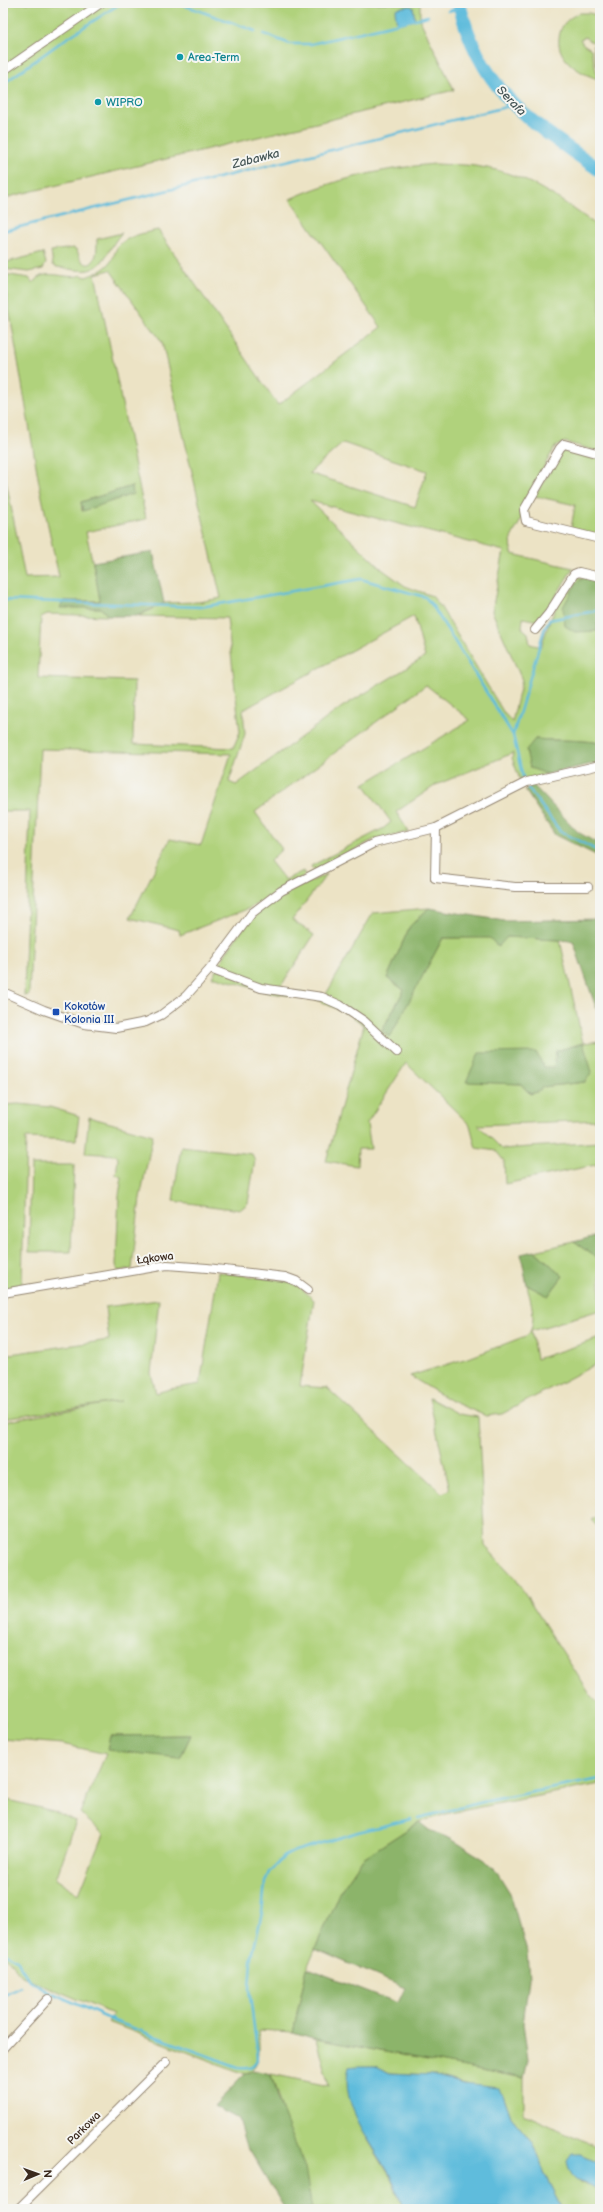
<svg xmlns="http://www.w3.org/2000/svg" width="603" height="2212" font-family="'Balsamiq Sans',sans-serif">
<style>
.green{fill:#b0d27b;stroke:#767e4c;fill-rule:evenodd}
.forest{fill:#8cb46b;stroke:#646f44}
.water{fill:#5ebcdc;stroke:#4c737d}
.lines{fill:none;stroke-linecap:round;stroke-linejoin:round}
.stream{stroke:#5ebcdc;stroke-width:2.5}
.river{stroke:#5ebcdc;stroke-width:14}
.minor-casing{stroke:#948672;stroke-width:10}
.minor{stroke:#fff;stroke-width:8}
.culture-dot{fill:#0f9aa8;stroke:#f6f6f2;stroke-width:1.5}
.transit-dot{fill:#1a4fb4;stroke:#f6f6f2;stroke-width:1.5}
.labels{text-anchor:middle;dominant-baseline:central;stroke-width:4;stroke-linejoin:round;paint-order:stroke}
.culture-label{font-size:11px;fill:#0d838f;stroke:#f6f6f2;text-anchor:start}
.transit-label{font-size:11px;fill:#164399;stroke:#f6f6f2;text-anchor:start}
.street-label{font-size:11px;fill:#3b2a1e;stroke:#f6f6f2}
.water-label{font-size:12px;font-style:italic;fill:#465657;stroke:#f6f6f2}
</style>
<rect width="100%" height="100%" fill="#f6f6f2"/>
<filter id="ink" filterUnits="userSpaceOnUse"><feTurbulence type="fractalNoise" baseFrequency=".025" numOctaves="2"/><feDisplacementMap in="SourceGraphic" scale="8" xChannelSelector="R" yChannelSelector="G"/><feConvolveMatrix kernelMatrix="1 2 1 2 8 2 1 2 1" color-interpolation-filters="sRGB"/></filter>
<filter id="wash" filterUnits="userSpaceOnUse"><feTurbulence type="fractalNoise" baseFrequency=".012" numOctaves="4" result="noise"/><feDisplacementMap in="SourceGraphic" scale="16" xChannelSelector="R" yChannelSelector="G"/><feGaussianBlur stdDeviation="0.9" result="paint"/><feColorMatrix in="noise" values="0 0 0 0 0 0 0 0 0 0 0 0 0 0 0 0 0 1.4 0 .05"/><feComposite in="paint" operator="in"/></filter>
<g filter="url(#wash)">
<rect width="100%" height="100%" fill="#ece3c5"/>
<g class="green">
<path d="M3 3H420V20L454 90 12 196 3 200Z"/>
<path d="M579 13H589L600 16V37L592 42 585 37 580 39 583 44 591 49 598 79C578 73 553 57 560 33 562 23 570 17 579 13Z"/>
<path d="M600 40V58L597 66 593 45Z"/>
<path d="M435 164C450 165 466 164 481 167 525 173 565 202 600 228V452L565 442 555 447 525 500 521 509V520L511 538 512 554 573 568 554 599 538 621 523 618 522 628 528 633 530 644 541 647C549 622 558 596 578 577H586L598 630 597 623 600 621V743C578 739 557 741 535 739L547 774 520 780 512 758 513 753 436 785 396 812 409 832 373 840 314 871 311 866 384 828 391 822 364 784 470 720 426 685 255 812 282 849 270 861 285 880 303 871 305 875 250 908 180 935 179 930 130 918 170 839 201 845 231 754 40 749 29 995 24 996 30 811H3V465L25 578 59 577 39 483 3 274 29 278 33 283C44 266 67 281 81 275L86 277C96 273 108 269 113 258 115 253 116 247 120 244 131 235 144 233 158 230L278 405 381 327 290 199C334 179 386 168 435 164ZM110 270 162 342 221 598 199 602 164 603 139 616 227 618 240 732 233 748 133 744 134 681 38 678 41 617 47 614 108 616 101 608 61 607 64 601H101L86 532 146 519 95 274ZM343 443 427 471 415 507 309 473ZM132 486 83 511H82L81 502ZM310 501 504 551 492 611 522 680 512 722 504 713 440 606 432 596 405 586 383 570ZM414 616 425 657 342 707 236 785 229 782 245 734 243 710Z"/>
<path d="M122 233C111 243 106 264 92 269 82 273 67 268 57 267L53 265 51 251 73 248 77 250C80 261 90 273 96 255 97 250 97 244 97 239Z"/>
<path d="M43 253 46 263 43 269 29 272 3 269V263Z"/>
<path d="M563 449 597 457 600 460V536L571 529 575 505 535 496Z"/>
<path d="M327 874 292 920 314 935 279 989 325 996 373 913 429 908 410 926 387 978 404 990 382 1030 389 1037 443 938 507 937 560 940 583 1043 600 1041V1120L478 1125 502 1149 600 1142V1164L505 1184 504 1161 496 1151 476 1148 470 1125 406 1063 367 1123 371 1149H358L357 1166 326 1161 364 1025 350 1015 313 998 270 993 216 977H212C227 951 244 921 269 903 286 891 308 883 327 874ZM583 1043 585 1082 542 1087 530 1094 521 1084 466 1081 554 1067 556 1051Z"/>
<path d="M19 1104 50 1107 79 1116 76 1140 26 1138 22 1283 20 1287 3 1290V1105Z"/>
<path d="M89 1117 153 1135 140 1198 132 1269 118 1271 116 1265 119 1195 122 1177 116 1175 118 1158 116 1155 85 1153Z"/>
<path d="M181 1146 252 1154 255 1160 248 1203 240 1210 173 1201Z"/>
<path d="M31 1165H74L71 1252H29Z"/>
<path d="M574 1242 600 1260V1310L531 1331 536 1359 600 1338V1362L502 1414 486 1416 451 1401 410 1376 474 1356 528 1335C538 1321 530 1299 527 1285L548 1296 563 1276 535 1251Z"/>
<path d="M218 1272 286 1281 299 1286 314 1300 300 1386 327 1388 442 1493 450 1490 429 1398 459 1414 478 1417 485 1546 515 1578 591 1696 600 1705V1784L450 1813 419 1822 363 1858 339 1893 315 1949 307 1968 293 2032 258 2030C259 2048 263 2065 245 2074L108 2022 113 2014 22 1976 3 1954V1799L53 1811 76 1821 56 1879 79 1894 103 1834 80 1813 106 1754 62 1744 3 1739V1422L121 1401 3 1419V1355L109 1340 105 1307 159 1300 151 1373 156 1393 170 1389 200 1384ZM191 1735 180 1758 107 1749 110 1736Z"/>
<path d="M600 1515V1529L591 1520Z"/>
<path d="M316 2039 524 2078V2114L600 2148V2163L580 2154 579 2183 594 2186 600 2191V2209H562L549 2184 532 2142 511 2117 503 2094 432 2075 390 2073 375 2066 349 2067 368 2140 391 2178 404 2209H312L271 2074 329 2086Z"/>
</g>
<g class="forest">
<path d="M132 486 133 494 83 511 81 502Z"/>
<path d="M153 552 164 603 137 616H108L101 608H60L63 601H100L93 562Z"/>
<path d="M586 577 600 581V621L597 623 598 631 575 632 565 626 563 607 577 582Z"/>
<path d="M535 739C557 741 578 739 600 743V762L547 774 530 768 526 750Z"/>
<path d="M533 785 578 832 600 845V857L555 835 525 790Z"/>
<path d="M429 908 504 921 600 919V1019L573 941 507 937 498 947 490 938H443L390 1037 382 1031 404 990 387 978 410 926Z"/>
<path d="M583 1043 592 1072 585 1082 542 1087 540 1091 530 1094 521 1084 466 1082 479 1053 536 1052 544 1067H554L556 1051Z"/>
<path d="M600 1235V1260L574 1242 599 1235Z"/>
<path d="M535 1251 563 1276 548 1296 527 1285 521 1254Z"/>
<path d="M191 1735 180 1758 107 1750 110 1736Z"/>
<path d="M419 1822 429 1830 451 1839 485 1860 497 1872 510 1893 527 1952 529 1979 523 2023 528 2060 524 2078 316 2039 293 2032 307 1968 398 2003 405 1988 315 1949 339 1893 363 1858Z"/>
<path d="M253 2070 271 2074 277 2098 305 2168 312 2209H285L245 2143 238 2119 214 2106 245 2074Z"/>
</g>
<g class="water">
<path d="M410 6 413 7 415 20 397 24 395 11 397 8Z"/>
<path d="M357 2066H375L390 2073 432 2075 464 2084 498 2088 503 2094 511 2117 532 2142 549 2184 562 2209H404C400 2199 396 2187 391 2177 375 2147 338 2104 349 2067Z"/>
<path d="M572 2154H580L600 2163V2191C583 2178 572 2189 567 2161Z"/>
</g>
<g class="lines">
<g class="stream">
<path d="M178 3 255 31"/>
<path d="M448 11 461 8"/>
<path d="M264 34 290 44H311L428 16"/>
<path d="M3 84 61 42 121 3"/>
<path d="M3 231 514 105"/>
<path d="M3 600 201 607 361 579 425 597 432 605 513 735 523 778"/>
<path d="M513 735 545 627 549 620 600 610"/>
<path d="M528 788 560 831 600 852"/>
<path d="M418 1818 487 1801 600 1779"/>
<path d="M3 1951 17 1961 29 1980 48 1991 114 2021 238 2067C249 2068 254 2068 258 2057L249 1989 251 1961 262 1913 265 1882 269 1872 285 1856 295 1851 358 1832 411 1819"/>
<path d="M3 1996 20 1987"/>
</g>
<path class="river" d="M459 3C480 91 530 122 600 170"/>
</g>
</g>
<g filter="url(#ink)">
<g class="lines">
<defs>
<g id="minor">
<path d="M3 71 101 3"/>
<path d="M600 454 564 444 560 448 524 510 526 521 600 539"/>
<path d="M535 630 549 613 574 574 579 572 600 577"/>
<path d="M436 828 435 878 515 887H588"/>
<path d="M210 969 261 988 322 997 340 1005 364 1021 397 1052"/>
<path d="M3 992 44 1010 84 1024 116 1028 146 1022 161 1015 186 996 210 969 252 913 281 891 374 843 436 828 527 782 600 765"/>
<path d="M3 1293 167 1265 207 1268 285 1277 296 1281 308 1290"/>
<path d="M3 2048 48 1999"/>
<path d="M18 2209 166 2062"/>
</g>
</defs>
<use href="#minor" class="minor-casing"/>
<use href="#minor" class="minor"/>
</g>
</g>
<g class="culture-dot">
<circle cx="180" cy="57" r="4"/>
<circle cx="98" cy="102" r="4"/>
</g>
<rect class="transit-dot" x="52" y="1008" width="8" height="8" rx="2"/>
<g class="labels">
<g class="culture-label">
<text x="188" y="57">Area-Term</text>
<text x="106" y="102">WIPRO</text>
</g>
<g class="transit-label">
<text x="64" y="1006">Kokotów<tspan x="64" dy="13">Kolonia III</tspan></text>
</g>
<g class="street-label">
<text transform="translate(155 1258) rotate(-7)">Łąkowa</text>
<text transform="translate(84 2128) rotate(-45)">Parkowa</text>
</g>
<g class="water-label">
<text transform="translate(511 101) rotate(46)">Serafa</text>
<text transform="translate(256 159) rotate(-14)">Zabawka</text>
</g>
</g>
<rect width="603" height="2212" fill="none" stroke="#f6f6f2" stroke-width="16"/>
<g transform="translate(38 2174) rotate(88)" stroke="#f6f6f2" stroke-width="3" paint-order="stroke">
<path d="M0-3L7 15L0 10L-7 15Z" fill="#3b2a1e"/>
<text y="-6" font-size="11" font-weight="bold" text-anchor="middle" fill="#3b2a1e">N</text>
</g>
</svg>
